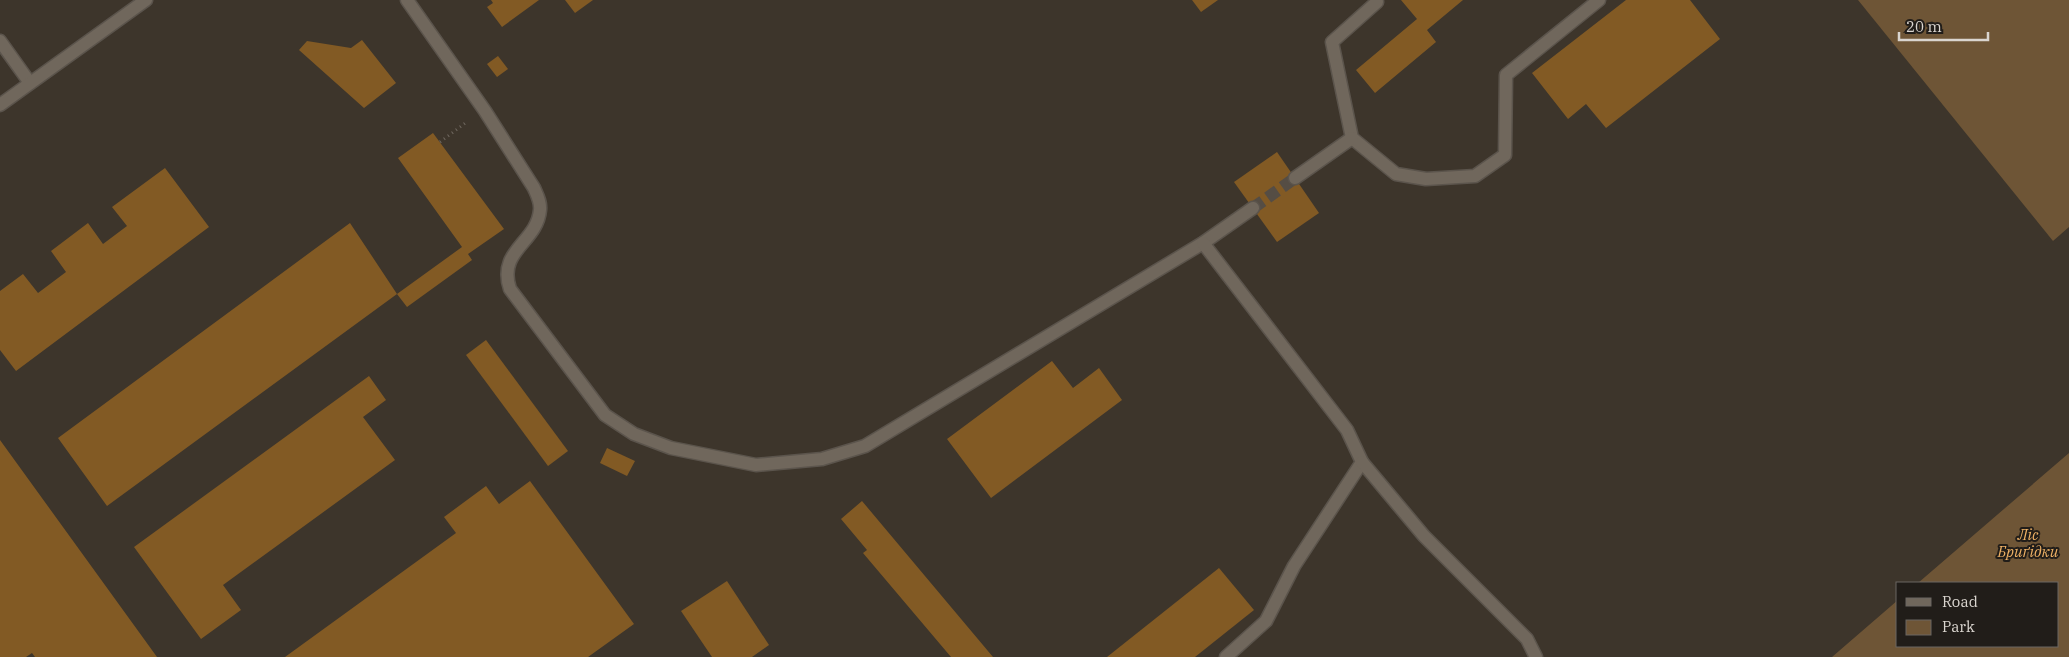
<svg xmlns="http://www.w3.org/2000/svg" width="2069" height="657" font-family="'IBM Plex Serif',serif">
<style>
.green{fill:#6e5536}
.building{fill:#825a24}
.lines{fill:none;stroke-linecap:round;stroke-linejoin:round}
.minor-tunnel{stroke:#554d44;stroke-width:12;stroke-dasharray:12 6;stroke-linecap:butt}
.minor-casing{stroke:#5b544c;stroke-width:15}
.path{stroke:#706960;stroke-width:3;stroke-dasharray:1 4;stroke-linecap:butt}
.minor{stroke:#70675c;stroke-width:12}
.labels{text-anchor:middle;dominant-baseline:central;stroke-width:4;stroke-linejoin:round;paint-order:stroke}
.park-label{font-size:15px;font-style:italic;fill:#eeb165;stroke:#211d19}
</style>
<rect width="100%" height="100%" fill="#3d352b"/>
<g class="green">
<path d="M1858 0H2069V227L2053 241Z"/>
<path d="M2069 453V657H1832L1898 600V646H2058V583H1918Z"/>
</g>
<g class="building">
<path d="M491 0H539L502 27 487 7 493 3Z"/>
<path d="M565 0H593L575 13Z"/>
<path d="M1192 0H1218L1201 12Z"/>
<path d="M1401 0H1463L1427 30 1436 42 1375 93 1356 70 1417 19Z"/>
<path d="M1626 0H1690L1720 39 1606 128 1586 104 1568 119 1532 73Z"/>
<path d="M362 40 396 83 364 108 299 50 307 41 351 48Z"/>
<path d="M498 56 508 69 497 77 487 64Z"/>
<path d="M433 133 504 229 468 254 472 260 407 307 397 294 107 506 58 438 350 223 397 294 462 247 398 158Z"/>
<path d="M1277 152 1319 213 1277 242 1234 182Z"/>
<path d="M165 168 209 227 16 371 0 350V291L23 274 38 293 66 272 51 251 88 223 103 244 127 226 112 207Z"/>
<path d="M486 340 568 451 548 466 466 355Z"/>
<path d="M1052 361 1073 388 1099 368 1122 400 991 498 947 439Z"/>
<path d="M369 376 386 400 363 417 395 460 223 585 241 610 201 639 134 547Z"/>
<path d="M0 440 157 657H35L32 653 26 657H0Z"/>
<path d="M607 448 635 461 627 476 600 463Z"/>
<path d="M530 481 634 624 588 657H285L456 533 444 517 486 486 499 504Z"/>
<path d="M862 501 888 532 993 657H951L863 553 867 550 841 519Z"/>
<path d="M1219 568 1254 610 1195 657H1107Z"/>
<path d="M727 581 769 645 752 657H712L681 611Z"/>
</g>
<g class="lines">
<path class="minor-tunnel" d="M1253 208 1295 178"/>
<defs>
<g id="minor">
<path d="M407 0 485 111 534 188C537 195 541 202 540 210 537 243 497 250 510 289L605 415 634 434 671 448 756 465 822 459 865 446 1203 243 1253 208"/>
<path d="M1377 2 1332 42 1352 138 1396 174 1426 179 1475 176 1505 155 1506 75 1599 0"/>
<path d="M0 41 30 83"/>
<path d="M0 105 146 0"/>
<path d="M1295 178 1352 138"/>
<path d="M1203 243 1347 430 1362 462 1294 566 1266 621 1226 657"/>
<path d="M1362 462 1424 536 1527 639 1536 657"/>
</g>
</defs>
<use href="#minor" class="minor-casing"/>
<path class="path" d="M440 142 468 121"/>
<use href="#minor" class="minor"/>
</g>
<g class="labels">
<g class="park-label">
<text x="2028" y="534">Ліс<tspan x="2028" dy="17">Бриґідки</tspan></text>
</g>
</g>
<rect x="1896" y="582" width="162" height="65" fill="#211d19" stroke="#6b6762"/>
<rect x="1906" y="598" width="25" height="8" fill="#70675c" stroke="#6b6762"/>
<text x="1942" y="607" font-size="15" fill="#dad5cf">Road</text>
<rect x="1906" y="620" width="25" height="15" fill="#6e5536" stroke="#6b6762"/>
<text x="1942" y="632" font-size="15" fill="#dad5cf">Park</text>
<path d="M1899 32v8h89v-8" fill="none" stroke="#dad5cf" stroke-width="2.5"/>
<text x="1906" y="32" font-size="15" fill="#dad5cf" stroke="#211d19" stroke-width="4" paint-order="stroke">20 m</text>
</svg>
